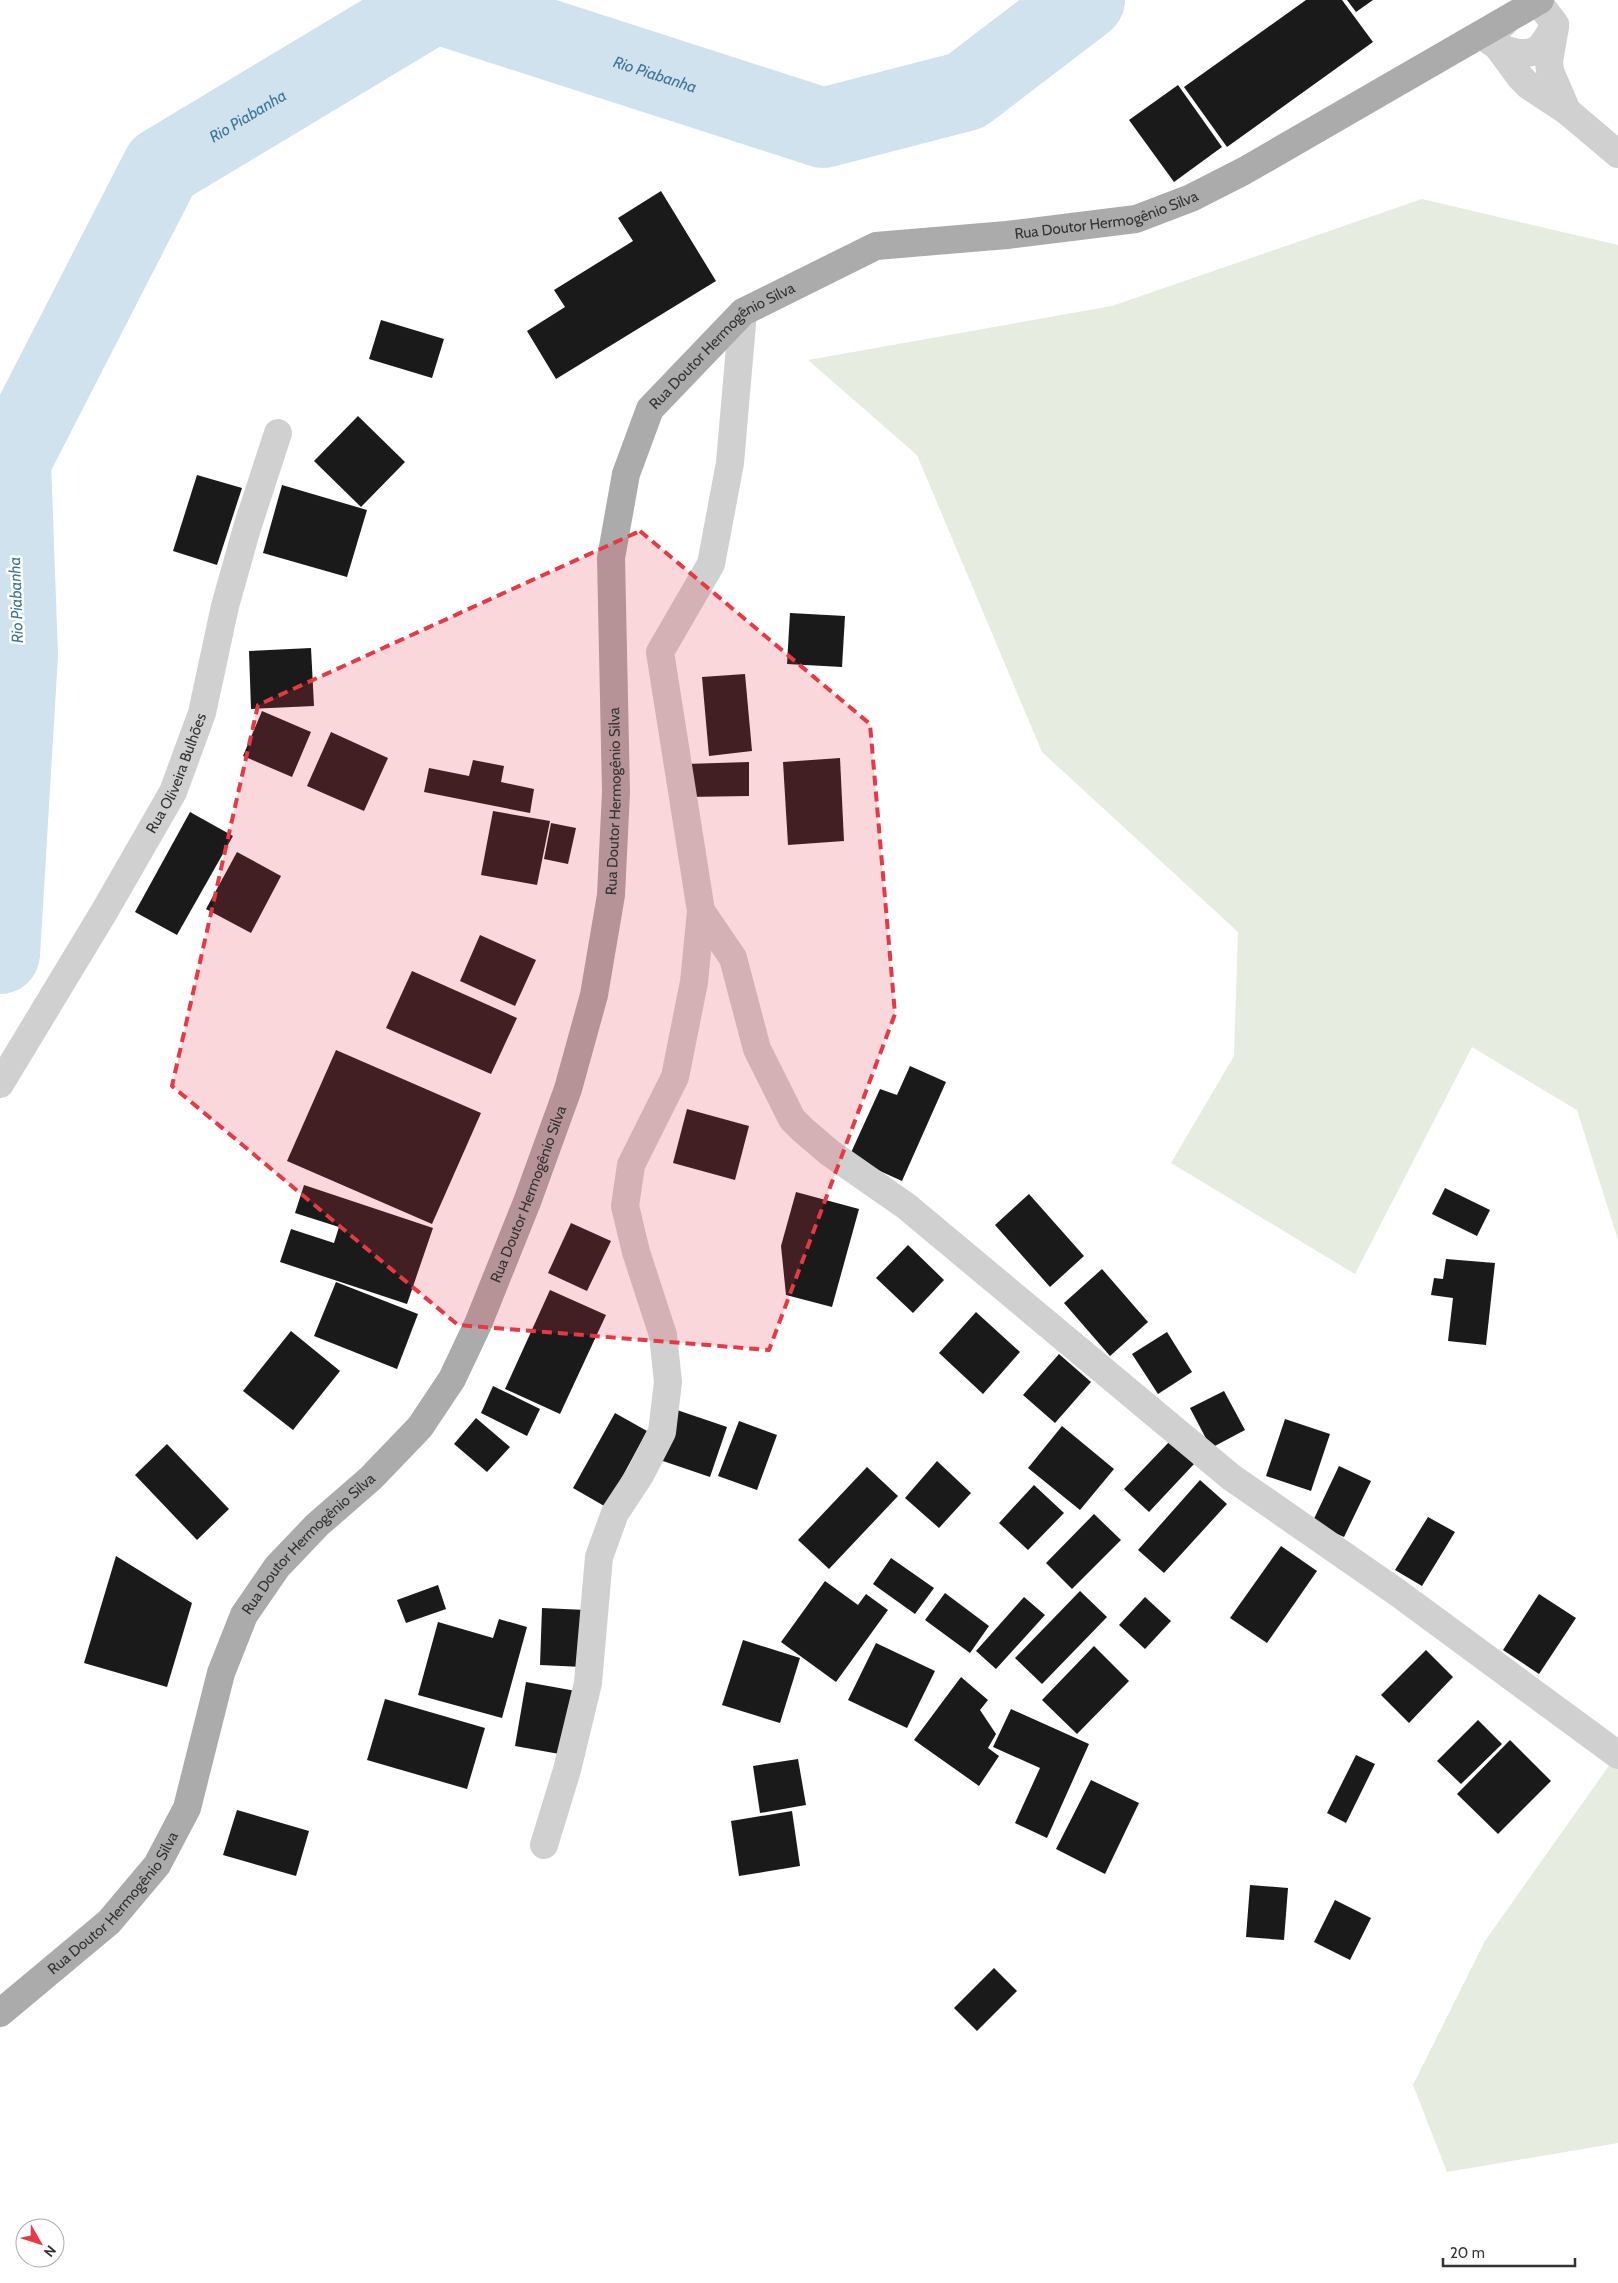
<svg xmlns="http://www.w3.org/2000/svg" width="1618" height="2283" font-family="Cabin,sans-serif">
<style>
.green{fill:#e6ecdf}
.lines{fill:none;stroke-linecap:round;stroke-linejoin:round}
.river{stroke:#cfe2ee;stroke-width:80}
.building{fill:#1a1a1a}
.minor{stroke:#d0d0d0;stroke-width:28}
.major{stroke:#ababab;stroke-width:28}
.marked{fill:#e63946;fill-opacity:0.2;stroke:#e63946;stroke-width:4;stroke-dasharray:10 6;stroke-linejoin:round}
.labels{text-anchor:middle;dominant-baseline:central;stroke-width:5;stroke-linejoin:round;paint-order:stroke}
.street-label{font-size:15px;fill:#333;stroke:#fff}
.water-label{font-size:16px;font-style:italic;fill:#3f7597;stroke:#fff}
</style>
<rect width="100%" height="100%" fill="#fff"/>
<g class="green">
<path d="M1422 199 1618 245V1240L1577 1110 1472 1047 1355 1274 1171 1163 1234 1056 1238 932 1042 752 917 455 808 360 1112 306Z"/>
<path d="M1618 1753V2143L1447 2172 1413 2085 1485 1941Z"/>
</g>
<g class="lines">
<path class="river" id="s1" d="M0 954 18 655 11 461 162 167 435 3 823 128 966 91 1085 0"/>
</g>
<g class="building">
<path d="M1306 0H1342L1373 42 1227 147 1184 87Z"/>
<path d="M1347 0H1373L1356 12Z"/>
<path d="M1178 85 1222 147 1174 182 1129 120Z"/>
<path d="M661 191 716 281 556 379 527 331 565 307 554 290 633 241 618 218Z"/>
<path d="M381 320 444 339 432 378 369 359Z"/>
<path d="M358 416 405 462 361 507 314 461Z"/>
<path d="M197 475 242 488 217 565 173 551Z"/>
<path d="M282 485 367 510 347 577 263 553Z"/>
<path d="M790 613 845 616 842 667 787 664Z"/>
<path d="M311 648 314 706 251 709 249 651Z"/>
<path d="M745 674 752 751 709 756 702 677Z"/>
<path d="M262 711 311 732 292 777 243 756Z"/>
<path d="M331 732 388 758 364 811 307 786Z"/>
<path d="M840 758 844 841 788 845 783 762Z"/>
<path d="M473 760 504 766 501 782 534 789 530 813 424 792 429 768 469 776Z"/>
<path d="M749 762V796L686 797 685 764Z"/>
<path d="M493 811 550 821 537 885 481 875Z"/>
<path d="M190 812 233 836 177 935 135 912Z"/>
<path d="M551 823 576 828 568 864 544 859Z"/>
<path d="M237 852 281 876 251 933 206 909Z"/>
<path d="M480 935 536 960 515 1006 460 981Z"/>
<path d="M412 971 517 1018 491 1074 386 1028Z"/>
<path d="M336 1050 481 1113 432 1224 287 1161Z"/>
<path d="M910 1066 946 1082 902 1181 849 1157 880 1089 897 1095Z"/>
<path d="M687 1109 749 1126 735 1180 673 1163Z"/>
<path d="M304 1185 433 1228 407 1304 280 1262 291 1229 334 1243 339 1227 295 1213Z"/>
<path d="M1445 1188 1490 1210 1477 1236 1432 1214Z"/>
<path d="M796 1192 859 1209 832 1307 786 1295 781 1246Z"/>
<path d="M1029 1194 1084 1256 1050 1287 995 1225Z"/>
<path d="M571 1223 611 1241 587 1291 548 1273Z"/>
<path d="M908 1245 944 1280 913 1313 876 1278Z"/>
<path d="M1446 1259 1495 1263 1486 1345 1448 1341 1453 1298 1431 1295 1434 1278 1443 1279Z"/>
<path d="M1102 1269 1148 1322 1110 1356 1064 1303Z"/>
<path d="M336 1282 418 1314 397 1369 314 1336Z"/>
<path d="M550 1290 606 1315 560 1414 505 1389Z"/>
<path d="M976 1312 1020 1352 983 1394 939 1353Z"/>
<path d="M291 1331 340 1371 293 1430 243 1391Z"/>
<path d="M1167 1332 1192 1372 1158 1394 1132 1354Z"/>
<path d="M1059 1354 1091 1382 1055 1423 1023 1395Z"/>
<path d="M493 1386 540 1409 527 1436 481 1413Z"/>
<path d="M1224 1391 1245 1430 1211 1448 1190 1408Z"/>
<path d="M677 1410 727 1427 710 1477 660 1460Z"/>
<path d="M615 1413 647 1431 606 1507 573 1488Z"/>
<path d="M476 1418 510 1447 487 1472 454 1444Z"/>
<path d="M1285 1419 1330 1434 1311 1491 1266 1476Z"/>
<path d="M739 1421 777 1435 757 1490 718 1476Z"/>
<path d="M1062 1426 1114 1469 1080 1510 1028 1468Z"/>
<path d="M1170 1441 1194 1464 1149 1512 1124 1489Z"/>
<path d="M167 1444 229 1509 197 1540 135 1475Z"/>
<path d="M937 1461 971 1493 939 1528 905 1498Z"/>
<path d="M1339 1466 1371 1481 1344 1537 1312 1523Z"/>
<path d="M867 1467 898 1496 829 1569 798 1540Z"/>
<path d="M1200 1480 1227 1504 1164 1573 1138 1550Z"/>
<path d="M1034 1485 1064 1513 1028 1550 999 1523Z"/>
<path d="M1094 1514 1121 1540 1072 1589 1046 1563Z"/>
<path d="M1428 1517 1455 1532 1422 1586 1395 1570Z"/>
<path d="M1281 1546 1317 1571 1267 1643 1230 1618Z"/>
<path d="M116 1556 192 1603 167 1687 84 1663Z"/>
<path d="M891 1558 934 1588 915 1614 873 1584Z"/>
<path d="M825 1581 858 1605 866 1594 888 1610 836 1682 781 1642Z"/>
<path d="M438 1585 446 1609 406 1623 397 1600Z"/>
<path d="M1080 1591 1107 1617 1042 1684 1015 1658Z"/>
<path d="M945 1593 989 1626 970 1653 925 1620Z"/>
<path d="M1539 1594 1576 1618 1539 1674 1503 1650Z"/>
<path d="M1024 1597 1045 1615 996 1669 976 1651Z"/>
<path d="M1145 1597 1171 1621 1145 1649 1119 1625Z"/>
<path d="M542 1608 586 1610 583 1667 540 1665Z"/>
<path d="M499 1619 527 1627 502 1718 418 1695 438 1622 493 1638Z"/>
<path d="M743 1640 800 1658 780 1723 722 1705Z"/>
<path d="M876 1643 935 1671 907 1728 848 1700Z"/>
<path d="M1094 1646 1129 1681 1077 1734 1042 1700Z"/>
<path d="M1426 1650 1453 1677 1409 1723 1381 1695Z"/>
<path d="M961 1677 988 1700 980 1710 996 1734 988 1748 999 1756 979 1786 914 1740Z"/>
<path d="M526 1682 576 1691 565 1755 515 1746Z"/>
<path d="M385 1699 485 1728 467 1789 367 1760Z"/>
<path d="M1011 1709 1089 1744 1047 1838 1015 1823 1040 1768 993 1747Z"/>
<path d="M1478 1720 1502 1744 1461 1784 1437 1761Z"/>
<path d="M1510 1740 1551 1781 1498 1834 1457 1794Z"/>
<path d="M1356 1755 1375 1764 1346 1823 1327 1813Z"/>
<path d="M798 1759 806 1805 760 1813 753 1766Z"/>
<path d="M1091 1780 1139 1803 1105 1874 1056 1849Z"/>
<path d="M237 1810 309 1831 296 1876 223 1855Z"/>
<path d="M792 1811 800 1866 739 1876 731 1821Z"/>
<path d="M1250 1885 1288 1888 1284 1940 1246 1937Z"/>
<path d="M1335 1900 1371 1918 1350 1960 1314 1942Z"/>
<path d="M994 1968 1017 1991 977 2031 954 2008Z"/>
</g>
<g class="lines">
<g class="minor">
<path d="M1505 22 1496 30 1494 38 1498 47 1520 77 1529 86 1567 111 1618 154"/>
<path d="M1555 27 1549 61 1550 71 1567 111"/>
<path d="M1491 42C1504 51 1530 60 1542 45 1547 39 1551 31 1555 24L1542 7 1534 4"/>
<path d="M701 911 733 958 757 1049 792 1119 803 1130 830 1153 906 1206 1231 1477 1398 1593 1618 1755"/>
<path id="s2" d="M0 1084 104 912 173 792 202 713 225 606 247 528 278 433"/>
<path d="M544 1845 567 1770 588 1683 599 1557 615 1513 640 1475 662 1432 668 1382 663 1335 636 1252 625 1206 631 1165 675 1077 694 982 701 911 660 652 711 564 730 463 743 312"/>
</g>
<path class="major" id="s3" d="M0 2013 109 1922 157 1865 187 1808 221 1673 244 1615 277 1567 317 1525 371 1478 420 1427 452 1379 478 1324 527 1202 568 1089 594 995 611 895 616 792 611 558 626 474 650 409 743 312 876 246 1007 235 1136 219 1191 198 1244 171 1540 0"/>
</g>
<path class="marked" d="M640 531 870 724 895 1014 769 1350 458 1325 172 1086 258 705Z"/>
<g class="labels">
<g class="street-label">
<text stroke="none"><textPath href="#s3" startOffset="2318">Rua Doutor Hermogênio Silva</textPath></text>
<text stroke="none"><textPath href="#s3" startOffset="1899">Rua Doutor Hermogênio Silva</textPath></text>
<text stroke="none"><textPath href="#s2" startOffset="358">Rua Oliveira Bulhões</textPath></text>
<text stroke="none"><textPath href="#s3" startOffset="1404">Rua Doutor Hermogênio Silva</textPath></text>
<text stroke="none"><textPath href="#s3" startOffset="999">Rua Doutor Hermogênio Silva</textPath></text>
<text stroke="none"><textPath href="#s3" startOffset="579">Rua Doutor Hermogênio Silva</textPath></text>
<text stroke="none"><textPath href="#s3" startOffset="159">Rua Doutor Hermogênio Silva</textPath></text>
</g>
<g class="water-label">
<text stroke="none"><textPath href="#s1" startOffset="1374">Rio Piabanha</textPath></text>
<text stroke="none"><textPath href="#s1" startOffset="924">Rio Piabanha</textPath></text>
<text transform="translate(16 600) rotate(-92)">Rio Piabanha</text>
</g>
</g>
<g transform="translate(40 2243) rotate(129)"><circle r="24" fill="#ffffff" stroke="#adadad"/>
<path d="M0-4L9 19L0 12L-9 19Z" fill="#e63946"/>
<text y="-8" font-size="14" font-weight="bold" text-anchor="middle" fill="#333333">N</text>
</g>
<path d="M1443 2258v8h132v-8" fill="none" stroke="#333333" stroke-width="2.5"/>
<text x="1450" y="2258" font-size="15" fill="#333333" stroke="#ffffff" stroke-width="4" paint-order="stroke">20 m</text>
</svg>
